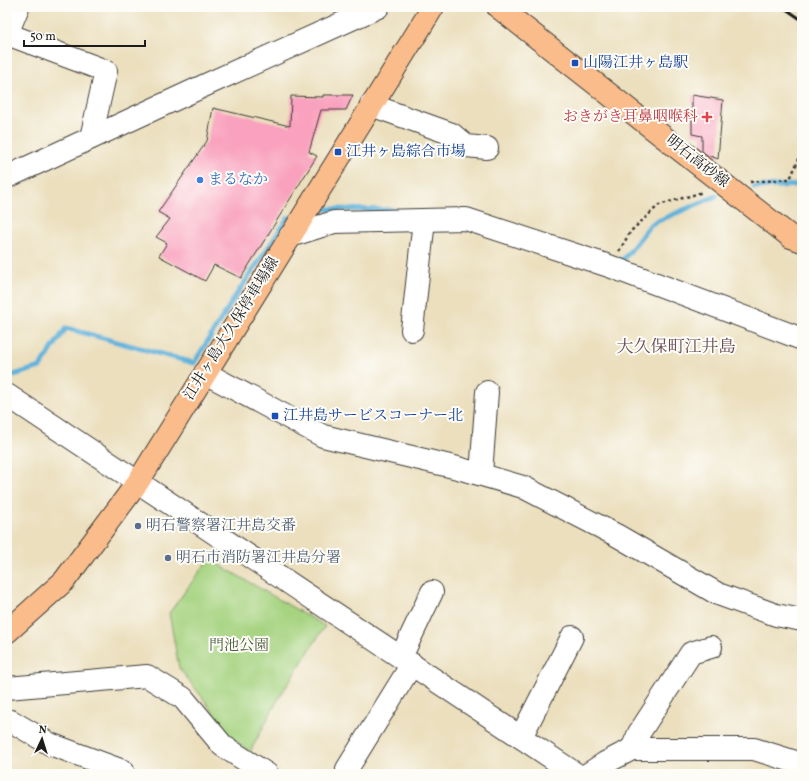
<svg xmlns="http://www.w3.org/2000/svg" width="809" height="781" font-family="Vollkorn,'Noto Serif JP',serif">
<style>
.green{fill:#a6d380;stroke:#61784e}
.lines{fill:none;stroke-linecap:round;stroke-linejoin:round}
.stream{stroke:#60b2db;stroke-width:5}
.building{fill:#f9a1be}
.minor-casing{stroke:#3b3934;stroke-width:24}
.major-casing{stroke:#3b3934;stroke-width:24}
.path{stroke:#3b3934;stroke-width:2.5;stroke-dasharray:3 3;stroke-linecap:butt}
.minor{stroke:#fff;stroke-width:22}
.major{stroke:#fabc8b;stroke-width:22}
.rail{stroke:#1c1c1c;stroke-width:3}
.transit-dot{fill:#1a4fb4;stroke:#fdfcf7;stroke-width:1.5}
.health-dot{fill:#e0444e;stroke:#fdfcf7;stroke-width:1.5}
.shop-dot{fill:#3f7fe0;stroke:#fdfcf7;stroke-width:1.5}
.service-dot{fill:#5c6f8a;stroke:#fdfcf7;stroke-width:1.5}
.labels{text-anchor:middle;dominant-baseline:central;stroke-width:4;stroke-linejoin:round;paint-order:stroke}
.transit-label{font-size:15px;fill:#164399;stroke:#fdfcf7;text-anchor:start}
.health-label{font-size:15px;fill:#be3a42;stroke:#fdfcf7;text-anchor:end}
.street-label{font-size:15px;fill:#1c1c1c;stroke:#fdfcf7}
.shop-label{font-size:15px;fill:#366cbe;stroke:#fdfcf7;text-anchor:start}
.service-label{font-size:15px;fill:#4e5e75;stroke:#fdfcf7;text-anchor:start}
.park-label{font-size:15px;fill:#4c5c3f;stroke:#fdfcf7}
.quarter-label{font-size:17px;fill:#694b55;stroke:#fdfcf7}
</style>
<rect width="100%" height="100%" fill="#fdfcf7"/>
<filter id="ink" filterUnits="userSpaceOnUse"><feTurbulence type="fractalNoise" baseFrequency=".025" numOctaves="2"/><feDisplacementMap in="SourceGraphic" scale="8" xChannelSelector="R" yChannelSelector="G"/><feConvolveMatrix kernelMatrix="1 2 1 2 8 2 1 2 1" color-interpolation-filters="sRGB"/></filter>
<filter id="wash" filterUnits="userSpaceOnUse"><feTurbulence type="fractalNoise" baseFrequency=".012" numOctaves="4" result="noise"/><feDisplacementMap in="SourceGraphic" scale="16" xChannelSelector="R" yChannelSelector="G"/><feGaussianBlur stdDeviation="0.9" result="paint"/><feColorMatrix in="noise" values="0 0 0 0 0 0 0 0 0 0 0 0 0 0 0 0 0 1.4 0 .05"/><feComposite in="paint" operator="in"/></filter>
<g filter="url(#wash)">
<rect width="100%" height="100%" fill="#ebdfbe"/>
<path class="green" d="M209 559 325 626 277 701 250 752 228 735 205 701 179 668 169 613Z"/>
<g class="lines">
<g class="stream">
<path d="M754 187 802 185"/>
<path d="M313 212 327 209 395 210"/>
<path d="M619 260H623L651 224 716 196"/>
<path d="M7 377 40 367 66 328 194 363 233 300 288 218 296 216"/>
</g>
</g>
<g id="blocks">
<g class="building">
<path d="M323 95H353L346 110H321L309 152 317 156 241 278 214 265 205 281 159 256 167 243 156 237 170 219 158 212 207 141 213 108 290 126 291 96 323 97Z"/>
<path d="M692 95 723 100 718 159 707 155 702 151V136L692 134Z"/>
</g>
</g>
</g>
<g filter="url(#ink)">
<use href="#blocks" fill-opacity="0" stroke="#3b3934" stroke-width="1"/>
<g class="lines">
<defs>
<g id="minor">
<path d="M18 7 7 34 106 71 91 138"/>
<path d="M371 105 452 134 466 146 487 148"/>
<path d="M7 177 210 83 378 7"/>
<path d="M290 236 334 222 466 219 609 266 802 339"/>
<path d="M412 330 424 220"/>
<path d="M205 373 323 436 458 468 523 487 618 536 718 594 776 615 802 620"/>
<path d="M7 395 576 774"/>
<path d="M481 474 487 392"/>
<path d="M401 657 432 592"/>
<path d="M7 688 147 676 183 698 223 746 267 774"/>
<path d="M11 721 50 744 123 771 122 774"/>
<path d="M521 737 572 637"/>
<path d="M632 749 639 733 691 653 711 647"/>
<path d="M347 769 412 664"/>
<path d="M588 774 605 763 632 749H754L802 764"/>
</g>
<g id="major">
<path d="M498 7 791 237 802 241"/>
<path d="M7 632 64 581 138 482 433 7"/>
</g>
</defs>
<use href="#minor" class="minor-casing"/>
<use href="#major" class="major-casing"/>
<g class="path">
<path d="M750 182 790 179 802 152"/>
<path d="M619 251 631 231 659 205 703 192"/>
</g>
<use href="#minor" class="minor"/>
<use href="#major" class="major"/>
<g class="rail">
<path d="M783 7 802 20"/>
<path d="M796 7 802 11"/>
</g>
</g>
</g>
<g class="transit-dot">
<rect x="571" y="59" width="8" height="8" rx="2"/>
<rect x="334" y="148" width="8" height="8" rx="2"/>
<rect x="271" y="412" width="8" height="8" rx="2"/>
</g>
<path class="health-dot" d="M705 111h4v4h4v4h-4v4h-4v-4h-4v-4h4z"/>
<circle class="shop-dot" cx="200" cy="180" r="4"/>
<g class="service-dot">
<circle cx="138" cy="526" r="4"/>
<circle cx="168" cy="558" r="4"/>
</g>
<g class="labels">
<g class="transit-label">
<text x="583" y="63">山陽江井ヶ島駅</text>
<text x="346" y="152">江井ヶ島綜合市場</text>
<text x="283" y="416">江井島サービスコーナー北</text>
</g>
<g class="health-label">
<text x="698" y="117">おきがき耳鼻咽喉科</text>
</g>
<g class="street-label">
<text transform="translate(697 162) rotate(38)">明石高砂線</text>
<text transform="translate(232 329) rotate(-58)">江井ヶ島大久保停車場線</text>
</g>
<g class="shop-label">
<text x="208" y="180">まるなか</text>
</g>
<g class="service-label">
<text x="146" y="526">明石警察署江井島交番</text>
<text x="176" y="558">明石市消防署江井島分署</text>
</g>
<g class="park-label">
<text x="239" y="646">門池公園</text>
</g>
<g class="quarter-label">
<text x="676" y="347">大久保町江井島</text>
</g>
</g>
<rect width="809" height="781" fill="none" stroke="#fdfcf7" stroke-width="24"/>
<g transform="translate(42 739) rotate(4)" stroke="#fdfcf7" stroke-width="3" paint-order="stroke">
<path d="M0-3L7 15L0 10L-7 15Z" fill="#1c1c1c"/>
<text y="-6" font-size="11" font-weight="bold" text-anchor="middle" fill="#1c1c1c">N</text>
</g>
<path d="M24 40v6h121v-6" fill="none" stroke="#1c1c1c" stroke-width="2"/>
<text x="30" y="40" font-size="12" fill="#1c1c1c" stroke="#fdfcf7" stroke-width="3" paint-order="stroke">50 m</text>
</svg>
